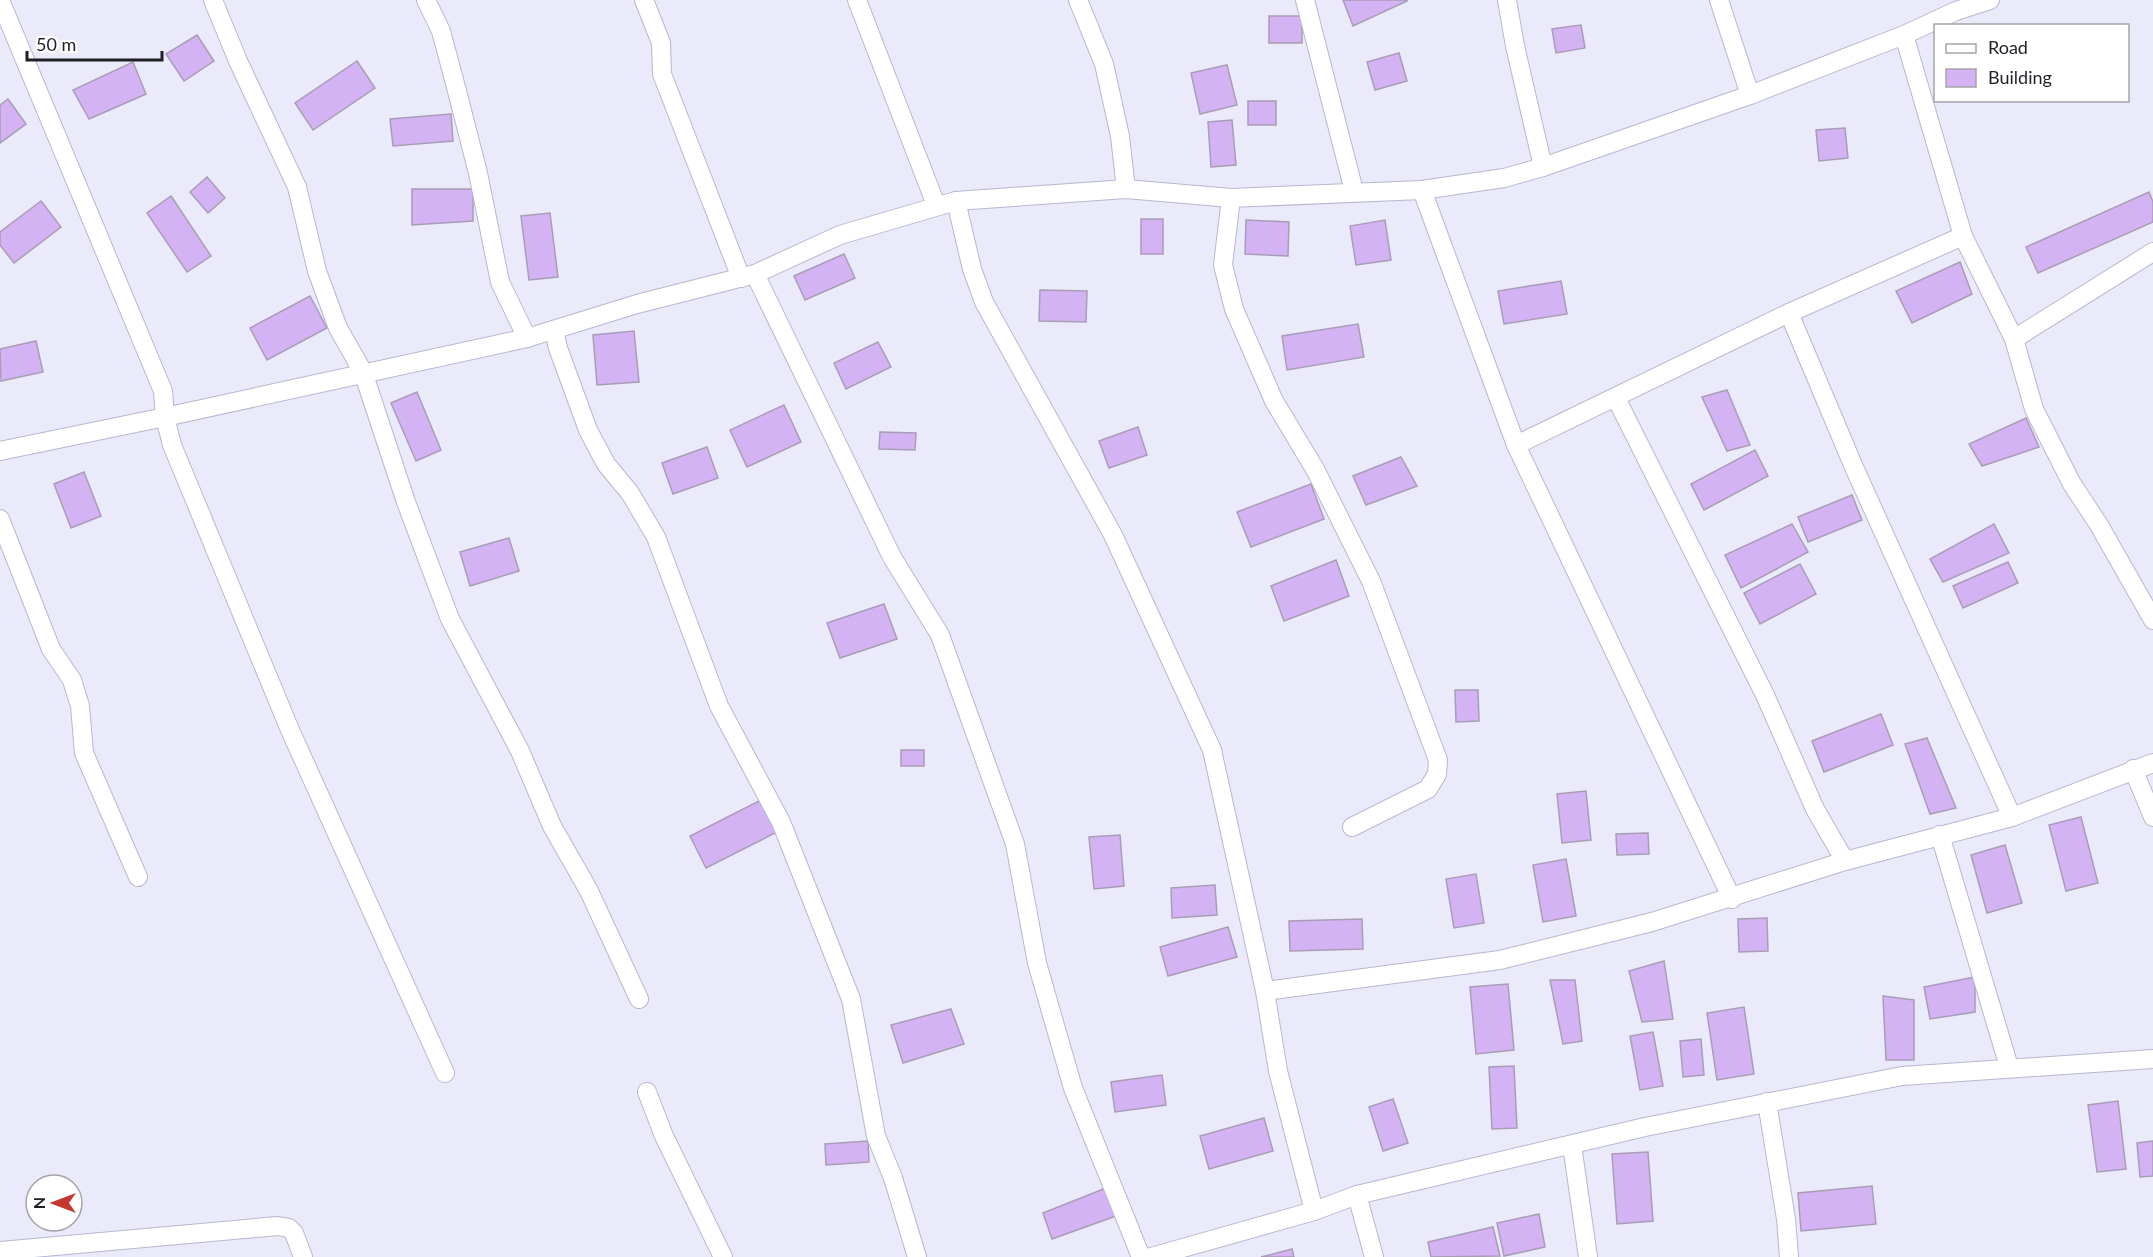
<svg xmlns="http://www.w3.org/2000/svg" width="2153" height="1257" font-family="Lato,sans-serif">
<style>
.building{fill:#d3b3f4;stroke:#a99db5;stroke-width:1.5}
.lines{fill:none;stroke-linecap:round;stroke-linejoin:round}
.minor-casing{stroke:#b7b7d1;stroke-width:20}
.minor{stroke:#fff;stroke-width:18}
</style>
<rect width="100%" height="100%" fill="#eaeafa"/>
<g class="building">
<path d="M1343 0H1407V1L1353 26Z"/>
<rect x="1269" y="16" width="33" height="27"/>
<path d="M1581 25 1585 48 1556 53 1552 29Z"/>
<path d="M197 35 214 61 184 81 166 54Z"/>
<path d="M1399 53 1407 81 1375 90 1367 62Z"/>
<path d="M357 61 375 88 313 130 295 103Z"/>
<path d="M133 62 146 94 89 119 73 90Z"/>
<path d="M1227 65 1237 105 1200 114 1191 73Z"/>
<path d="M8 99 26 124 0 143V105Z"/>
<rect x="1248" y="101" width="28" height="24"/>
<path d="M451 114 453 141 393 146 390 119Z"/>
<path d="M1232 120 1236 165 1211 167 1208 122Z"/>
<path d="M1845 128 1848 158 1819 161 1816 130Z"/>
<path d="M207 177 225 198 208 213 190 192Z"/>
<path d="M412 189H473V221L412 225Z"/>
<path d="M2149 192 2153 202V222L2038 273 2026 247Z"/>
<path d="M171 196 211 256 187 272 147 213Z"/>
<path d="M41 201 61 227 14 263 0 245V232Z"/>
<path d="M550 213 558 277 529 280 521 216Z"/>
<rect x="1141" y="219" width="22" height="35"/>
<path d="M1246 220 1289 222 1288 256 1245 254Z"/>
<path d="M1385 220 1391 260 1356 265 1350 226Z"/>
<path d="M844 254 855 278 805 300 794 276Z"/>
<path d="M1960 262 1972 294 1912 323 1896 291Z"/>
<path d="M1561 281 1567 314 1504 324 1498 291Z"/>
<path d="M1040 290 1087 291 1086 322 1039 321Z"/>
<path d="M310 296 327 328 267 360 250 328Z"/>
<path d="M1358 324 1364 357 1287 370 1282 336Z"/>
<path d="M634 331 639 382 597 385 593 335Z"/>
<path d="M36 341 43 372 1 381 0 349Z"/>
<path d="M878 342 891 367 846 389 834 363Z"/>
<path d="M1727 390 1750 445 1727 451 1702 397Z"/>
<path d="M417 392 441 450 416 461 391 403Z"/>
<path d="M784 405 801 442 747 467 730 430Z"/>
<path d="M2026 418 2039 447 1982 466 1969 444Z"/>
<path d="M1138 427 1147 455 1109 468 1099 441Z"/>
<path d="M880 432 916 433 915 450 879 449Z"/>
<path d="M707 447 718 478 673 494 662 463Z"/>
<path d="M1755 450 1768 476 1704 510 1691 484Z"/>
<path d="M1401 457 1417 486 1366 505 1353 476Z"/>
<path d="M84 472 101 516 71 528 54 484Z"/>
<path d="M1311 484 1324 519 1251 547 1237 512Z"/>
<path d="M1852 495 1862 520 1808 542 1798 517Z"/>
<path d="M1792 524 1808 552 1741 588 1725 555Z"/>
<path d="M1994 524 2009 553 1943 582 1930 559Z"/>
<path d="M509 538 519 571 470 586 460 552Z"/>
<path d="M1336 560 1349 596 1284 621 1271 586Z"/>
<path d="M2008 562 2018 583 1963 608 1953 586Z"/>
<path d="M1800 564 1816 594 1760 624 1744 593Z"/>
<path d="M884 604 897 639 840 658 827 623Z"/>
<path d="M1455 690H1478L1479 721 1456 722Z"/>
<path d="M1881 714 1893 745 1824 772 1812 741Z"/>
<path d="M1927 738 1956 808 1930 814 1905 744Z"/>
<rect x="901" y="750" width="23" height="16"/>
<path d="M1586 791 1591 840 1562 843 1557 794Z"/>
<path d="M761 800 777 832 706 868 690 836Z"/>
<path d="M2081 817 2098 883 2066 891 2049 825Z"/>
<path d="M1648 833 1649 854 1617 855 1616 834Z"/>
<path d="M1120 835 1124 886 1094 889 1089 837Z"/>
<path d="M2005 845 2022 903 1987 913 1971 855Z"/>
<path d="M1566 859 1576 916 1543 922 1533 865Z"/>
<path d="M1476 874 1484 923 1454 928 1446 879Z"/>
<path d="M1215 885 1217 915 1172 918 1171 888Z"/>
<path d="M1767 918 1768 951 1739 952 1738 919Z"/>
<path d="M1362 919 1363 949 1290 951 1289 921Z"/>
<path d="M1228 927 1237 957 1168 976 1160 947Z"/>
<path d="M1664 961 1673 1019 1642 1022 1629 971Z"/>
<path d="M1975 977V1012L1930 1019 1924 987Z"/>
<path d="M1550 980H1575L1582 1041 1563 1044Z"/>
<path d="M1508 984 1514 1050 1476 1054 1470 987Z"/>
<path d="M1883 996 1914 1000V1060H1886Z"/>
<path d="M1744 1007 1754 1074 1717 1080 1707 1013Z"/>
<path d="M951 1009 964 1044 903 1063 891 1025Z"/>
<path d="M1653 1032 1663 1086 1640 1090 1630 1036Z"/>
<path d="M1701 1039 1704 1075 1683 1077 1680 1041Z"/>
<path d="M1514 1066 1517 1128 1492 1129 1489 1067Z"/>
<path d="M1162 1075 1166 1105 1115 1112 1111 1082Z"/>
<path d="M1393 1099 1408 1143 1383 1151 1369 1107Z"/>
<path d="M2118 1101 2126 1169 2097 1172 2088 1105Z"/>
<path d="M1264 1118 1273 1151 1209 1169 1200 1136Z"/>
<path d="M868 1141 869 1162 826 1165 825 1144Z"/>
<path d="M2153 1141V1176L2140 1177 2137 1143Z"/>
<path d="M1648 1152 1653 1221 1617 1224 1612 1154Z"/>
<path d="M1872 1186 1876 1224 1801 1231 1798 1193Z"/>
<path d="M1106 1188 1116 1216 1052 1239 1043 1213Z"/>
<path d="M1539 1214 1545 1247 1504 1256 1497 1223Z"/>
<path d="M1493 1227 1500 1256 1431 1257 1428 1242Z"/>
<path d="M1292 1249 1294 1257H1261Z"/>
</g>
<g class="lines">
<defs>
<g id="minor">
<path d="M0 0 163 391 165 417 527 338 637 304 755 274 840 235 956 201 1126 189 1231 198 1422 190 1504 178 1543 167 1750 95 1904 35 1956 11 1990 0"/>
<path d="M213 0 238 61 297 187 317 271 338 328 363 372 406 502 450 619 520 751 552 826 589 891 639 999"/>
<path d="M426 0 441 31 457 91 478 173 500 282 527 338"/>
<path d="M644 0 661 43 662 74 741 278"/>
<path d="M857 0 936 205"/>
<path d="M1078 0 1104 64 1120 136 1126 189"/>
<path d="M1305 0 1354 191"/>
<path d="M1507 0 1515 46 1543 167"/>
<path d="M1719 0 1750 95"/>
<path d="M1904 35 1963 236 2014 339 2034 409 2072 484 2099 525 2153 620"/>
<path d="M1422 190 1516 445 1732 899"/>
<path d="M1231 198 1223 265 1234 309 1274 401 1316 471 1371 581 1438 760 1437 774 1428 789 1352 827"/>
<path d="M956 201 972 269 984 302 1113 535 1212 750 1265 991 1278 1071 1314 1211"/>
<path d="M755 274 892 557 940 635 1015 844 1037 963 1073 1088 1141 1257"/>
<path d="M1789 313 1853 465 2012 817"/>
<path d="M554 330 558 348 588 430 606 464 630 493 656 537 719 706 781 822 851 999 876 1136 893 1178 917 1257"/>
<path d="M2014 339 2153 252"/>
<path d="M1616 398 1765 695 1815 809 1845 861"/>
<path d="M1516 445 1789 313 1963 236"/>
<path d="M0 451 165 417 172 445 290 730 445 1073"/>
<path d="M0 519 51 649 72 680 80 706 84 753 138 877"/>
<path d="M2133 769 2153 817"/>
<path d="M1940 835 2009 1067"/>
<path d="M1265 991 1500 960 1652 922 1845 861 2012 817 2153 763"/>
<path d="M647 1092 664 1136 723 1257"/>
<path d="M1767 1102 1786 1219 1789 1257"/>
<path d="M1572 1145 1588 1257"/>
<path d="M1357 1195 1374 1257"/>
<path d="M0 1251 278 1226 289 1228 294 1233 303 1257"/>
<path d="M1151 1257 1314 1211 1357 1195 1645 1127 1902 1076 2153 1059"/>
</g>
</defs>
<use href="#minor" class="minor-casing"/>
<use href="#minor" class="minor"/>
</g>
<rect x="1934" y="24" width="195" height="78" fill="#ffffff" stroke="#a5a5a9" stroke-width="1.5"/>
<rect x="1946" y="44" width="30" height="9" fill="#ffffff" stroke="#a5a5a9" stroke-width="1.5"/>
<text x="1988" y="54" font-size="18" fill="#1f1f28">Road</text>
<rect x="1946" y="69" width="30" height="18" fill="#d3b3f4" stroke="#a5a5a9" stroke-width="1.5"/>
<text x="1988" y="84" font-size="18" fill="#1f1f28">Building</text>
<g transform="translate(54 1203) rotate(270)"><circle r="28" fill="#ffffff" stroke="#a5a5a9" stroke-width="1.5"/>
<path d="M0-4.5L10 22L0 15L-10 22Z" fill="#c53730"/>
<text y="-9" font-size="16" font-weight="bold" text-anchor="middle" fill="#1f1f28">N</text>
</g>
<path d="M27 51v9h135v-9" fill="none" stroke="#1f1f28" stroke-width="3"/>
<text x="36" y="51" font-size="18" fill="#1f1f28" stroke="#ffffff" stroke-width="4.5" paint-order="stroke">50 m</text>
</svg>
